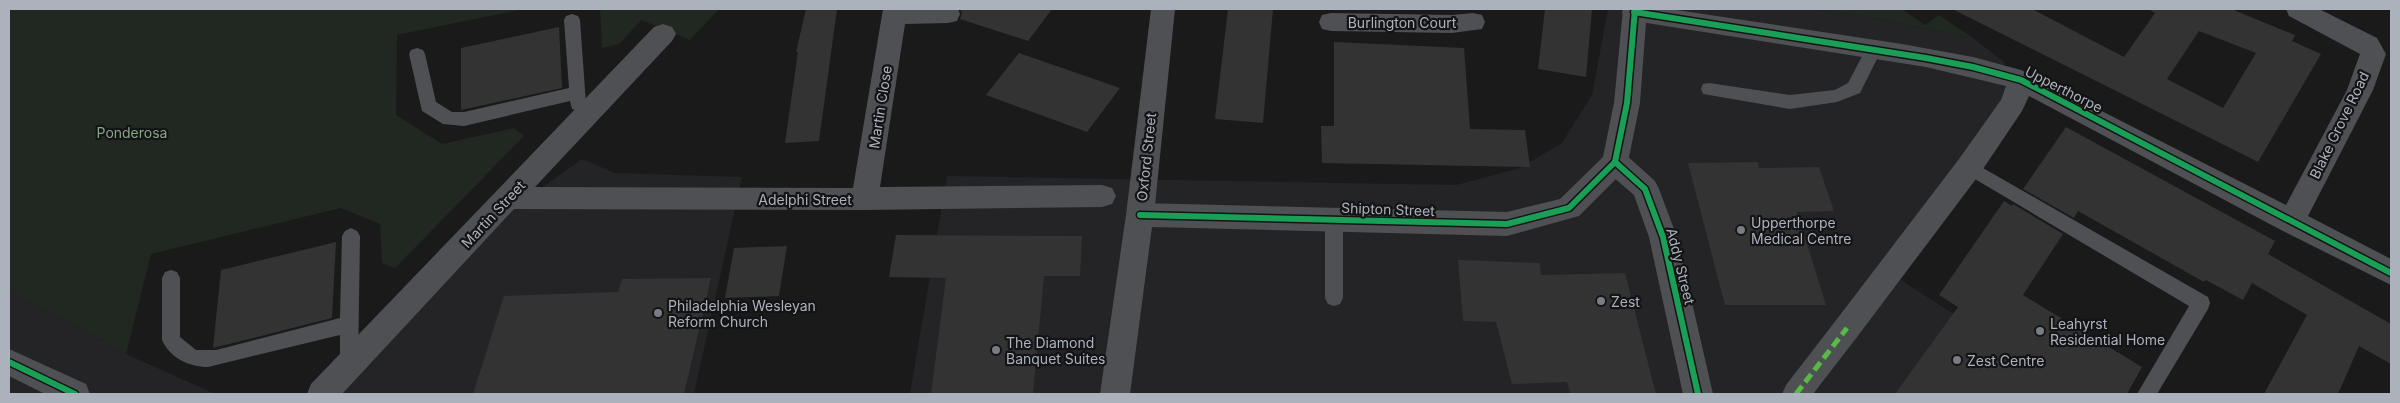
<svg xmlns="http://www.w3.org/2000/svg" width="2400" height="403" font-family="Inter,sans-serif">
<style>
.built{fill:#242426}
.green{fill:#202821}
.building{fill:#333334;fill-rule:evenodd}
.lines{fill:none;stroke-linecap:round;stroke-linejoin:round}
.service{fill:#4e5053;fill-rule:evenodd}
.pedestrian{fill:#4e5053;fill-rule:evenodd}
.minor{fill:#4e5053;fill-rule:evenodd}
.tertiary{fill:#4e5053;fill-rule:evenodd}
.quiet{stroke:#58b947;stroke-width:5;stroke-dasharray:10 5;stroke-linecap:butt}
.cycleway-casing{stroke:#141417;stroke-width:9}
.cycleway{stroke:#1a9f57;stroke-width:6}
.poi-dot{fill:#797d83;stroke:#141417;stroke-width:2}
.labels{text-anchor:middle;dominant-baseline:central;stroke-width:4.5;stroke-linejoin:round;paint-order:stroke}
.street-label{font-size:14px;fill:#acb2bb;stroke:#141417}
.park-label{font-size:14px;fill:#84a583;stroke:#141417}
.poi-label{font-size:14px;fill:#acb2bb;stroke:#141417;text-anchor:start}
</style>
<rect width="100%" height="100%" fill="#1a1a1a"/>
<g class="built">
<path d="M1608 9H1810L1857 15 1973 38 2004 62 2009 94 1881 267 2077 394H910L947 176 1456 185 1520 168 1562 143 1592 95Z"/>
<path d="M582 159 615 173 742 177 694 394H341L510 211Z"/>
<path d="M9 290 126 354 215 394H9Z"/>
</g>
<g class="green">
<path d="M9 9H524L397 35 396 115 442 144 514 128 524 136 395 268 382 263 380 224 341 208 151 254 126 354 9 290Z"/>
<path d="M600 9H719L690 40 641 20 619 44 602 48Z"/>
<path d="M1810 9H1902L1925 25 1939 15 1973 38 1857 15Z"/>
</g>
<g class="building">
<path d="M806 9H837L819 141 785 143 798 52H796Z"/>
<path d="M960 9H1052L1028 41 960 19 962 13Z"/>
<path d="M1228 9H1273L1263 123 1215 119Z"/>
<path d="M1545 9H1592L1586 77 1538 69Z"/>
<path d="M1952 9H2032L2124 57 2155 13 2148 9H2231L2295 35 2292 41 2321 54 2258 162ZM2199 31 2256 53 2223 108 2167 79Z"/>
<path d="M559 27 562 88 461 110V48Z"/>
<path d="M1334 42 1464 48 1470 129 1525 130 1530 167 1322 163 1321 126H1334Z"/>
<path d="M1019 53 1120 88 1087 132 986 95Z"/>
<path d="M2066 127 2275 241 2268 254 2391 324V364L2359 346 2338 394H2264L2307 315 2252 283 2243 300 2206 280 2204 282 2078 211 2074 218 2023 189Z"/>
<path d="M1758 162 1759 168 1819 167 1834 211 1797 212 1826 305H1725L1688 163Z"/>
<path d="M2004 201 2012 206 2013 204 2063 234 2023 295 2142 367 2127 394H1895L1958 307 1939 295Z"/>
<path d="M896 235 1082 236 1080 276H1044L1033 394H931L946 278 889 277Z"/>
<path d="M336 242 332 318 213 348 221 270Z"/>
<path d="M787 246 779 296 725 298 734 248Z"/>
<path d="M1458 260 1540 263 1541 275 1625 273 1656 394H1571L1567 382 1512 384 1496 322 1463 321Z"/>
<path d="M711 278 684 394H473L504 296 618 292 622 279Z"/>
</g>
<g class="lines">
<g class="service">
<path d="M572 14 578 16 580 20 586 104 584 109 578 111 572 109 570 101 464 126 443 124 422 111 409 54 411 50 417 48 423 50 425 54 436 102 452 112H464L569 88 564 20 566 16Z"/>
<path d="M1874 43 1880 45 1882 49 1860 93 1837 102 1790 109 1709 95 1703 94 1701 89 1703 84 1709 83 1790 95 1835 90 1848 83 1868 45Z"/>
<path d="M1969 160 2208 297 2210 303 2208 309 2157 394H2137L2189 306 1963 172 1960 167 1963 162Z"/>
<path d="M1334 213 1340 215 1343 220V298L1340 304 1334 306 1328 304 1325 298V220L1328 215Z"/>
<path d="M351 228 357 231 360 236 358 366 356 372 349 375 342 372 340 366V335L208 367C189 367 170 358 162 340V278L165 272 171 270 177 272 180 278V337L196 350H216L340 318 342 236 345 231Z"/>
</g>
<path class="pedestrian" d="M1847 316 1857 319 1861 328 1857 337 1813 394H1782L1786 385 1837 319Z"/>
<g class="minor">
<path d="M883 9H958L960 14 957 21 948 23 905 24 880 187 1102 185 1112 188 1116 196 1112 204 1102 207 865 210 514 209 342 394H307L311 384 654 27 663 24 672 27 676 34 672 41 535 187 853 188Z"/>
<path d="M1151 9H1175L1154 215 1150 223 1140 227 1130 223 1126 215Z"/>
<path d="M1623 9H1670L1902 44 1973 57 2021 70 2286 205 2347 90 2360 54 2289 16 2286 9H2319L2377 38 2386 54 2373 90 2308 216 2391 259V285L2281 230 2029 96 2022 111 1979 175 1857 337 1847 341 1837 337 1832 328 1837 319 1959 159 2001 100 2006 86 1926 67 1634 21 1625 19 1622 12Z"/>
<path d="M1331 13 1452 15 1473 13 1482 15 1485 22 1482 29 1452 33 1331 31 1322 29 1319 22 1322 15Z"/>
<path d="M1615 151 1625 154 1655 181 1659 189 1677 237 1713 394H1683L1649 237 1634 195 1605 170 1602 162 1605 154Z"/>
</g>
<g class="tertiary">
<path d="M1623 9H1647L1640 103 1628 162 1625 170 1579 216 1507 236 1152 227 1130 394H1100L1126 215 1130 207 1140 203 1507 212 1560 199 1603 157 1614 103Z"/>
<path d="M9 349 86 384 90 394H45L9 376Z"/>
</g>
<path class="quiet" d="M1796 394 1847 328"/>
<defs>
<g id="cycleway">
<path d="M1634 12 1926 58 1973 67 2021 80 2391 273"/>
<path d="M1615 162 1645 189 1663 237 1698 394"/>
<path d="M1615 162 1627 103 1635 9"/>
<path d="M1140 215 1507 224 1569 208 1615 162"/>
<path d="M9 362 75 394"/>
</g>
</defs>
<use href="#cycleway" class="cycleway-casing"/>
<use href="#cycleway" class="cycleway"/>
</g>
<g class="poi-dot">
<circle cx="1741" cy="230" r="5"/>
<circle cx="1601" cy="301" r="5"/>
<circle cx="658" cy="313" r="5"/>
<circle cx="2040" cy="331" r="5"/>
<circle cx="996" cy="350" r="5"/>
<circle cx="1957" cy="360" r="5"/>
</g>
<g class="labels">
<g class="street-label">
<text x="1402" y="22">Burlington Court</text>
<text transform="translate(2064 89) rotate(27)">Upperthorpe</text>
<text transform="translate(880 107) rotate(-81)">Martin Close</text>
<text transform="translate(2339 125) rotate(-64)">Blake Grove Road</text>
<text transform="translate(1146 157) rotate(-84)">Oxford Street</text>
<text x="805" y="199">Adelphi Street</text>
<text transform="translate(1388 209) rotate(2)">Shipton Street</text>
<text transform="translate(493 214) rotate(-47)">Martin Street</text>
<text transform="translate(1681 266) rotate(76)">Addy Street</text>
</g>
<g class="park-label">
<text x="132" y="132">Ponderosa</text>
</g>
<g class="poi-label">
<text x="1751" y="222">Upperthorpe<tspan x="1751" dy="16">Medical Centre</tspan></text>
<text x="1611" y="301">Zest</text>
<text x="668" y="305">Philadelphia Wesleyan<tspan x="668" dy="16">Reform Church</tspan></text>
<text x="2050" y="323">Leahyrst<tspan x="2050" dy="16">Residential Home</tspan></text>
<text x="1006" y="342">The Diamond<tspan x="1006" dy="16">Banquet Suites</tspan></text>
<text x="1967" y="360">Zest Centre</text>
</g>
</g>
<rect width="2400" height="403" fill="none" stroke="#acb2bb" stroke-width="20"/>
</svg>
